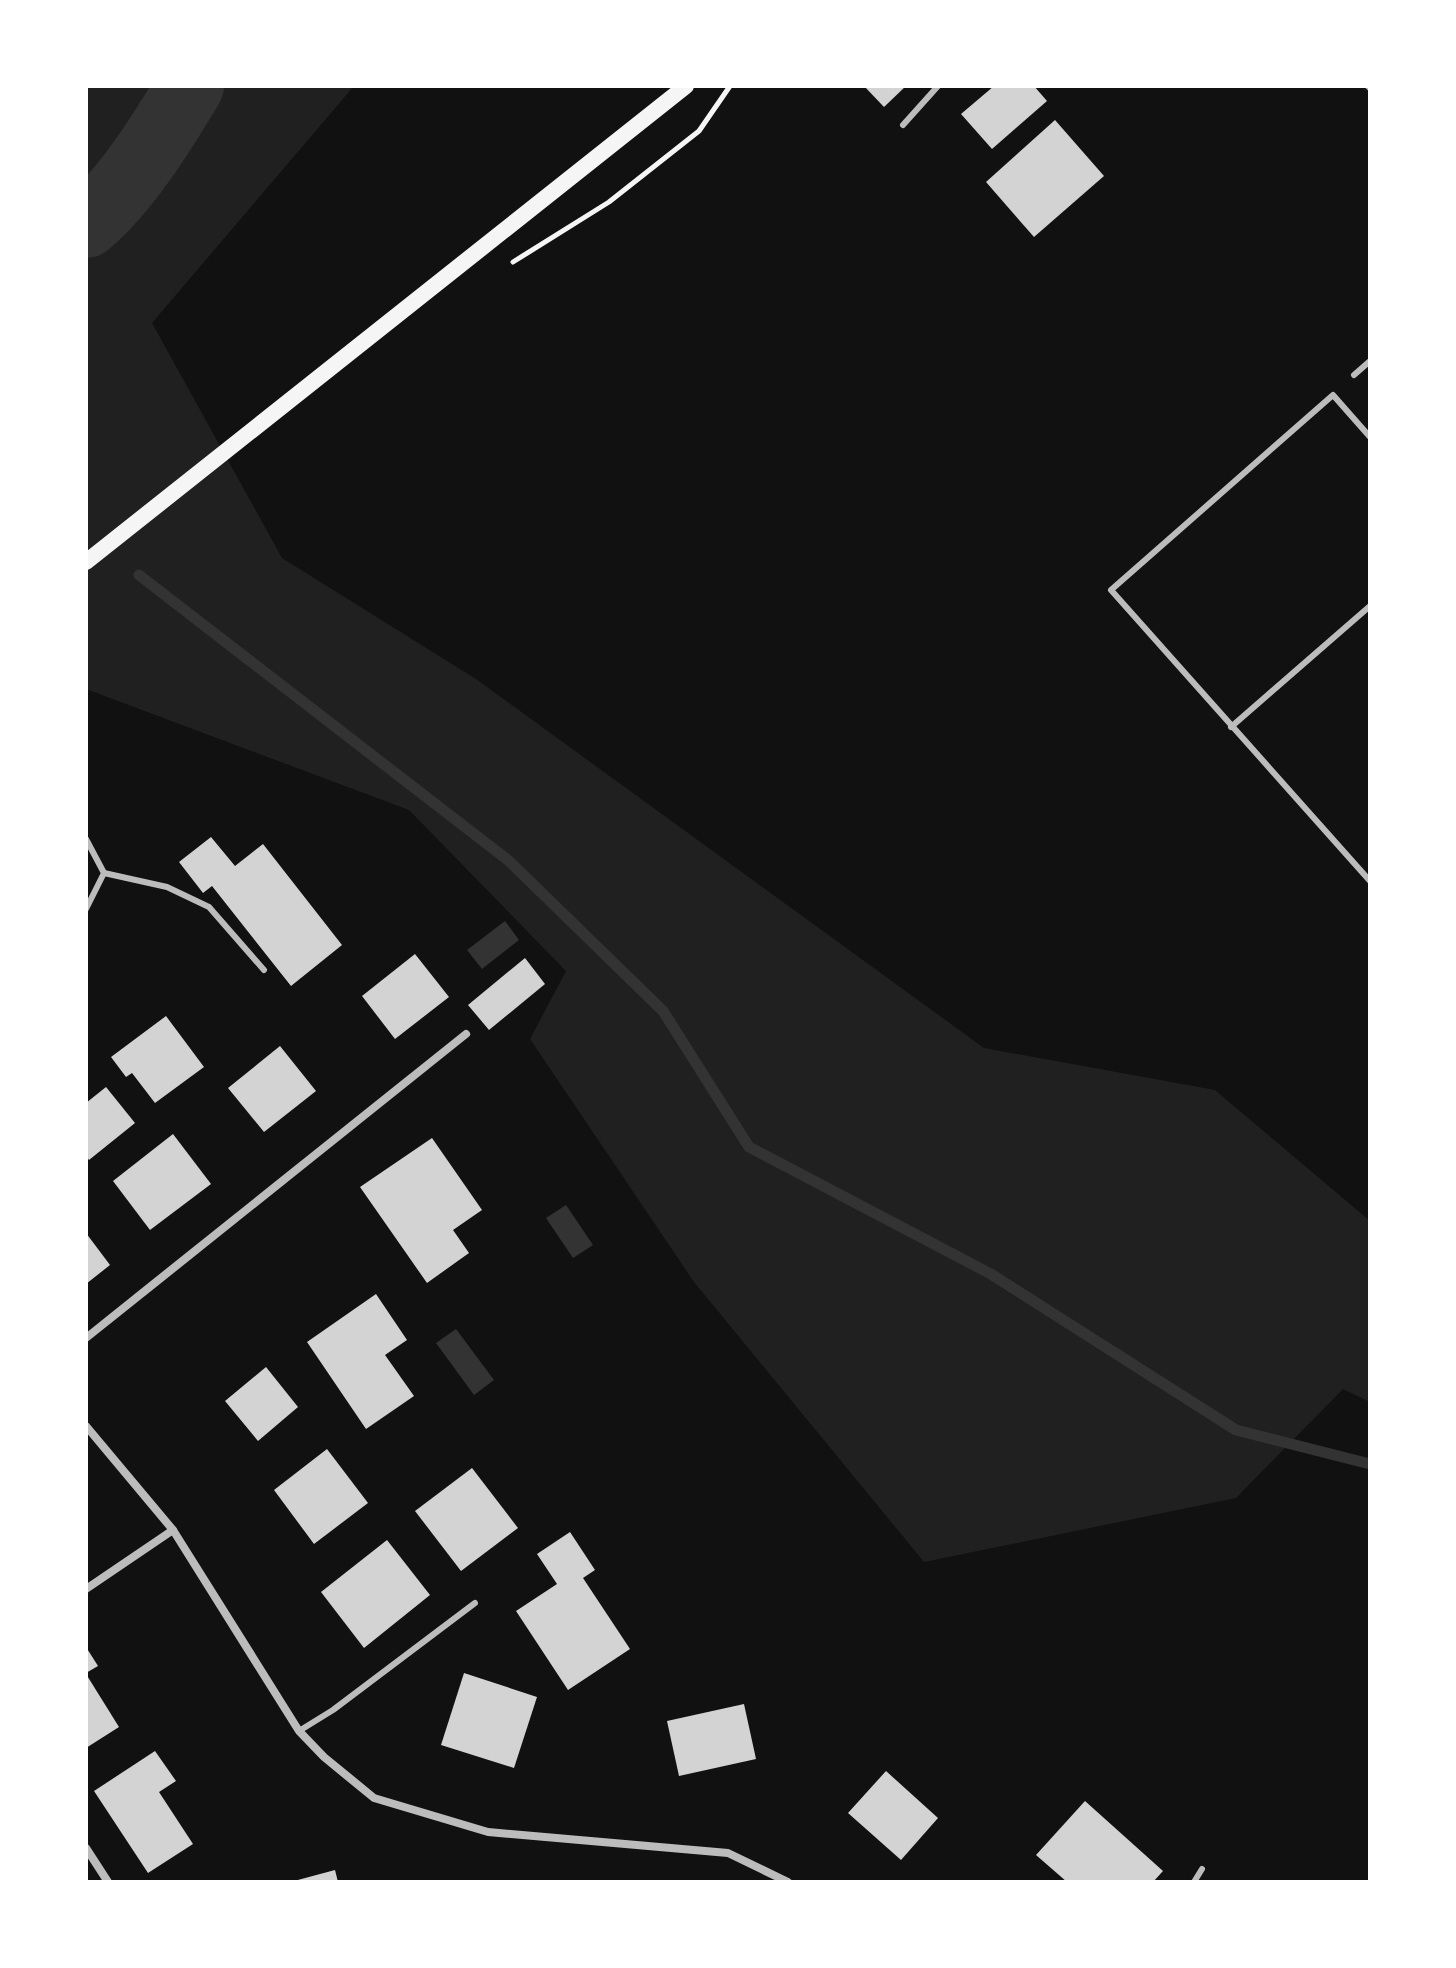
<svg xmlns="http://www.w3.org/2000/svg" width="1456" height="1968" font-family="Overpass,sans-serif">
<style>
.green{fill:#202020}
.water{fill:#333}
.lines{fill:none;stroke-linecap:round;stroke-linejoin:round}
.stream{stroke:#333;stroke-width:11}
.river{stroke:#333;stroke-width:68}
.building{fill:#d3d3d3}
.path{stroke:#f5f5f5;stroke-width:5}
.service{stroke:#bcbcbc;stroke-width:6}
.minor{stroke:#bcbcbc;stroke-width:8}
.secondary{stroke:#f5f5f5;stroke-width:16}
</style>
<rect width="100%" height="100%" fill="#111"/>
<path class="green" d="M86 86H354L152 323 282 558 476 679 984 1048 1215 1090 1370 1221V1402L1343 1389 1236 1498 924 1562 694 1282 530 1039 566 971 409 810 86 689Z"/>
<g class="water">
<path d="M505 921 519 940 482 969 467 950Z"/>
<path d="M566 1205 593 1245 573 1258 546 1218Z"/>
<path d="M456 1329 494 1380 474 1395 436 1343Z"/>
</g>
<g class="lines">
<path class="stream" d="M139 575 509 861 663 1011 749 1147 991 1274 1236 1430 1370 1464"/>
<path class="river" d="M86 224C126 191 163 131 190 86"/>
</g>
<g class="building">
<path d="M864 86H906L884 107Z"/>
<path d="M994 86H1034L1047 101 992 149 961 114Z"/>
<path d="M1055 120 1104 176 1034 237 986 182Z"/>
<path d="M211 837 235 866 263 844 342 945 291 986 212 886 203 893 179 862Z"/>
<path d="M415 954 449 997 395 1039 362 996Z"/>
<path d="M525 958 545 984 489 1030 468 1005Z"/>
<path d="M166 1016 204 1067 155 1103 132 1073 126 1077 111 1057Z"/>
<path d="M280 1046 316 1091 264 1132 228 1088Z"/>
<path d="M106 1087 135 1123 89 1160 86 1156V1103Z"/>
<path d="M173 1134 211 1184 150 1230 113 1181Z"/>
<path d="M432 1138 482 1210 453 1230 469 1253 427 1283 360 1187Z"/>
<path d="M86 1233 110 1265 86 1284Z"/>
<path d="M376 1294 407 1340 385 1355 414 1396 366 1429 307 1342Z"/>
<path d="M266 1367 298 1407 258 1441 225 1401Z"/>
<path d="M327 1449 368 1503 314 1544 274 1490Z"/>
<path d="M472 1468 518 1528 461 1571 415 1511Z"/>
<path d="M570 1532 595 1570 583 1578 630 1649 568 1690 516 1611 557 1584 537 1554Z"/>
<path d="M387 1540 430 1595 364 1648 321 1592Z"/>
<path d="M86 1647 98 1666 86 1673Z"/>
<path d="M464 1673 537 1697 514 1768 441 1745Z"/>
<path d="M86 1674 119 1727 86 1748Z"/>
<path d="M744 1704 756 1759 679 1776 667 1721Z"/>
<path d="M155 1751 176 1781 159 1792 193 1844 148 1873 94 1791Z"/>
<path d="M886 1771 938 1818 901 1860 848 1813Z"/>
<path d="M1085 1801 1163 1871 1153 1882H1067L1036 1855Z"/>
<path d="M335 1870 338 1882H294V1881Z"/>
</g>
<g class="lines">
<path class="path" d="M513 262 609 202 699 131 730 86"/>
<g class="service">
<path d="M903 125 938 86"/>
<path d="M1354 375 1370 361"/>
<path d="M1370 437 1333 395 1111 590 1370 881"/>
<path d="M1231 727 1370 606"/>
<path d="M86 839 104 873 86 909"/>
<path d="M104 873 167 887 209 907 264 970"/>
<path d="M299 1731 333 1710 475 1603"/>
<path d="M1194 1882 1202 1869"/>
</g>
<g class="minor">
<path d="M1369 86 1370 87"/>
<path d="M86 1338 466 1034"/>
<path d="M86 1426 173 1530 299 1731 324 1757 374 1798 488 1832 728 1853 788 1882"/>
<path d="M86 1589 173 1530"/>
<path d="M86 1848 108 1882"/>
</g>
<path class="secondary" d="M86 562 686 86"/>
</g>
<rect width="1456" height="1968" fill="none" stroke="#ffffff" stroke-width="176"/>
</svg>
